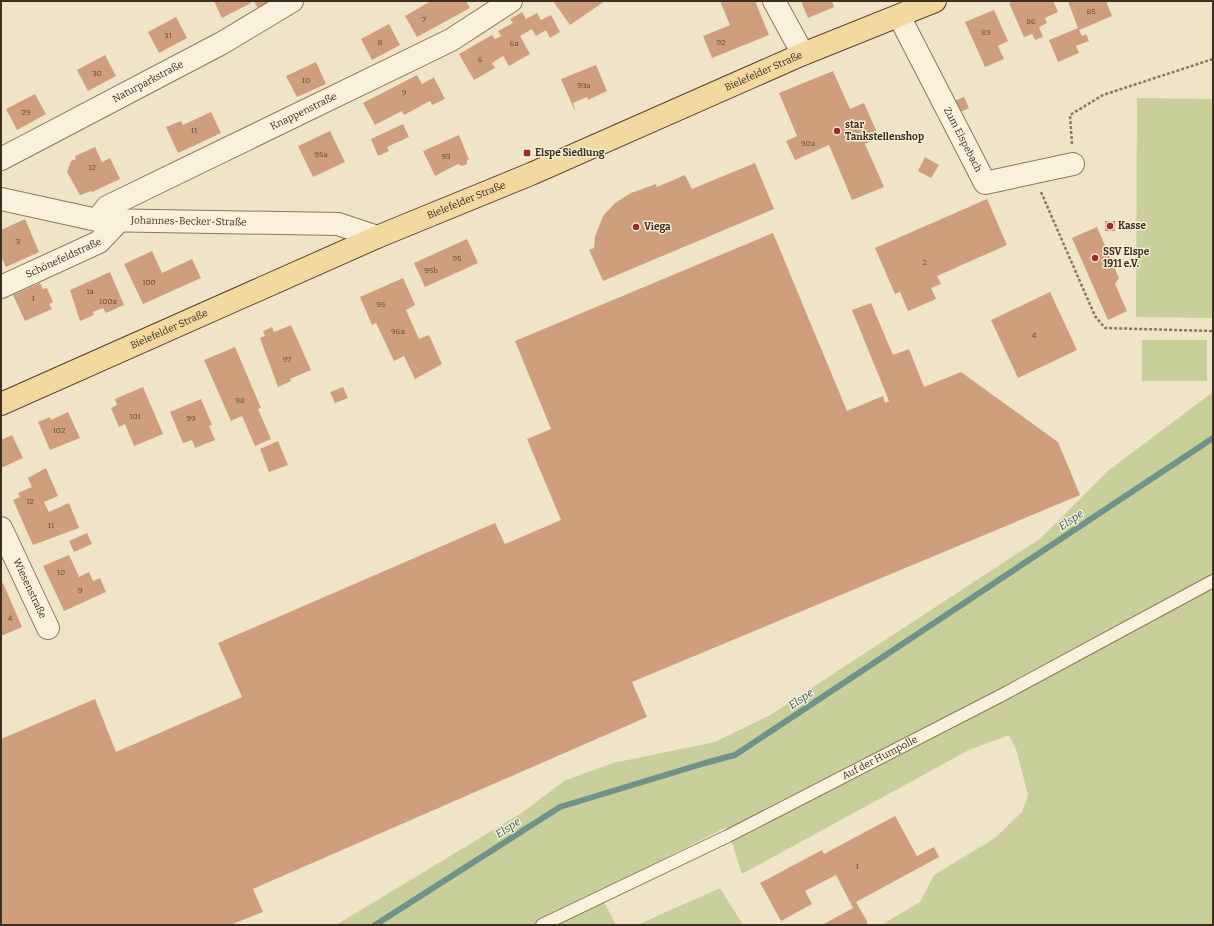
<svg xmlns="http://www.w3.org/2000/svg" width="1214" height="926" font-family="Bitter,serif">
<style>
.green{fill:#c9cf9b}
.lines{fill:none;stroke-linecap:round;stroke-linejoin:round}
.stream{stroke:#6f938a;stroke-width:6}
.building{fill:#cf9f7d}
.lane-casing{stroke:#8d765c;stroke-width:14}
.street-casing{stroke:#8d765c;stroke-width:24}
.primary-casing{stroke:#5b4430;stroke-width:24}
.path{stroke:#8d765c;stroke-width:2.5;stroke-dasharray:3 2;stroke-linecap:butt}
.lane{stroke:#faf1dc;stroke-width:12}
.street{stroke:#faf1dc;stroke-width:22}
.primary{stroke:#f3d9a0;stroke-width:22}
.poi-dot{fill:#9e2a2b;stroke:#f7eed8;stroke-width:1.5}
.labels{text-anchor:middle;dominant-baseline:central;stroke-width:3;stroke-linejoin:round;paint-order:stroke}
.number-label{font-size:8px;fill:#624a37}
.street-label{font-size:10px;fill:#3d2e20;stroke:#f7eed8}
.poi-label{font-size:10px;font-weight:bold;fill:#3d2e20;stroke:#f7eed8;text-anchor:start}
.water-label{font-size:11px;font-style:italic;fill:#2f5d5a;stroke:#f7eed8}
</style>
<rect width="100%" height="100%" fill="#f0e4c8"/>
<g class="green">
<path d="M1137 98 1213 99V318L1136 317Z"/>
<rect x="1142" y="340" width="65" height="41"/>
<path d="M1213 392V925H881L920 902 934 875 995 838 1022 812 1028 795 1016 749 1009 735 969 750 742 874 727 827 533 925H336L523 812 564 781 613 763 715 742 772 714 1041 538 1109 470Z"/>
<path d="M720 888 743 925H637Z"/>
<path d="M604 902 616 925H555Z"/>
</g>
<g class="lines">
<path class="stream" d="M375 925 560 807 705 763 735 755 1213 438"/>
</g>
<g class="building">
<path d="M214 1H250L251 3 222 18Z"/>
<path d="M254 1H278L260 13Z"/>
<path d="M431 1H466L470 8 417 37 405 16Z"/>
<path d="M553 1H605L570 25Z"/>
<path d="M720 1H755L769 35 712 58 703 36 730 25Z"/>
<path d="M801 1H832L834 7 808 18Z"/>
<path d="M1015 1H1053L1058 12 1045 18 1047 23 1039 27 1043 37 1035 40 1032 34 1024 37 1009 3Z"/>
<path d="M1068 1H1106L1112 16 1079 30 1082 36 1086 34 1089 41 1076 46 1079 53 1058 62 1049 40 1078 28Z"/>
<path d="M994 10 1008 41 998 46 1004 59 985 67 965 22Z"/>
<path d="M522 12 526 19 537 13 541 20 551 15 560 32 550 38 546 30 536 36 532 29 520 36 530 54 509 66 503 56 492 63 495 68 474 80 459 54 492 35 495 39 501 36 498 31 513 23 510 19Z"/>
<path d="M176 17 187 38 159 53 148 32Z"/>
<path d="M389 24 400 45 372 60 361 39Z"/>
<path d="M105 55 116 76 88 91 77 70Z"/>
<path d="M316 62 326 84 297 97 286 76Z"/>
<path d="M596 65 607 91 588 100 587 97 573 103 575 109H574L561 79Z"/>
<path d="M833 71 850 109 864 103 879 137 865 144 884 187 852 200 829 145 795 160 786 141 797 136 779 93Z"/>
<path d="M417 75 422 84 433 78V76L445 99 432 105 430 101 404 115 402 111 375 125 363 103Z"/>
<path d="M35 94 46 114 17 130 6 109Z"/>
<path d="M964 97 969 108 959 113 954 101Z"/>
<path d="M211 112 221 133 178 153 166 127 181 121 183 125Z"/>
<path d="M403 124 409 137 387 147 389 151 378 156 371 139Z"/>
<path d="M330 131 345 162 313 177 298 146Z"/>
<path d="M459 135 469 160H467V164L462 166 458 164 435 176 423 151Z"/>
<path d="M95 147 102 162 110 158 120 179 92 192 91 191 80 195 67 172 71 161 76 159 75 156Z"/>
<path d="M925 157 939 165 931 178 918 171Z"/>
<path d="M755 163 774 209 603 281 589 250 594 248 595 237 603 216 615 203 631 193 656 184 657 187 685 175 692 189Z"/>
<path d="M987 199 1007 245 937 276 941 284 931 288 936 299 908 311 900 292 895 294 875 248Z"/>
<path d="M25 219 39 252 6 267 1 256V230Z"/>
<rect x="1105" y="221" width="10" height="10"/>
<path d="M1097 227 1119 278 1115 284 1127 311 1108 320 1072 238Z"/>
<path d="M773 233 847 411 883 396 885 403 889 401 852 310 871 303 893 355 909 349 924 387 961 372 1058 442 1080 495 632 682 647 717 253 889 263 912 230 925H1V739L95 699 116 752 242 697 218 643 495 523 505 544 561 520 527 439 551 429 515 341Z"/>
<path d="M467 239 478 263 425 287 414 263Z"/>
<path d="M152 251 162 273 192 259 201 278 143 304 124 264Z"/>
<path d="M110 272 124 305 106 313 103 308 93 312 94 315 80 321 70 290Z"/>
<path d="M403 278 415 305 406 310 419 339 429 335 442 364 415 379 404 356 394 361 376 323 372 325 360 297Z"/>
<path d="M40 283 43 289 47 288 53 302 49 304 52 309 25 321 13 295Z"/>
<path d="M1050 292 1077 350 1018 378 991 320Z"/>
<path d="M291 325 311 370 290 379 291 381 278 387 260 338 265 336 263 331 272 327 274 332Z"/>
<path d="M235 347 261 408 258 409 271 439 255 446 242 416 231 421 204 360Z"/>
<path d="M143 387 163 434 134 446 125 424 119 427 111 408 117 405 115 399Z"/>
<path d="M343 387 348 398 335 403 330 392Z"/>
<path d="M201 399 212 425 209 426 215 440 195 448 192 440 183 443 170 412Z"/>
<path d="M68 412 80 438 50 450 38 422 50 417 51 420Z"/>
<path d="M12 435 23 458 1 468V440Z"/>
<path d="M278 441 288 465 269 472 260 449Z"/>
<path d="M46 468 58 496 44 502 49 512 69 503 79 528 33 545 13 500 20 497 18 493 32 487 28 478Z"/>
<path d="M87 533 92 544 74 552 69 541Z"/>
<path d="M69 555 79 577 89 572 93 581 100 578 106 592 64 611 43 566Z"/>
<path d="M3 583 22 627 1 636V584Z"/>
<path d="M895 816 917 856 934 847 939 857 856 902 868 923 864 925H822L853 908 836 875 805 891 812 904 781 921 760 883 822 850 824 854Z"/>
</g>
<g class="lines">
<defs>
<g id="lane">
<path id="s1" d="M542 925 728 836 1002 695 1213 581"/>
</g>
<g id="street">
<path d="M774 1 803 54"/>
<path id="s2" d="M899 16 985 183 1073 164"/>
<path id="s3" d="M1 159 222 43 292 1"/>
<path id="s4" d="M1 199 97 220 338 224 377 237"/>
<path id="s5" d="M97 220 107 207 451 40 511 1"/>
<path id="s6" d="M1 287 99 242 120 220"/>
<path id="s7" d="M1 528 48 628"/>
</g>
<g id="primary">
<path id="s8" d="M1 404 377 237 531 174 803 54 935 1"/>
</g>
</defs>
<use href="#lane" class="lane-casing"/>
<use href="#street" class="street-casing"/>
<use href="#primary" class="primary-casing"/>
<g class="path">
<path d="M1072 144 1070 115 1103 95 1213 59"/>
<path d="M1041 192 1095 316 1105 328 1213 331"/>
</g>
<use href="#lane" class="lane"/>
<use href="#street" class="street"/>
<use href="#primary" class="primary"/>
</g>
<g class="poi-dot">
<circle cx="837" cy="131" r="4"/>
<rect x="523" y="149" width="8" height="8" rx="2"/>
<circle cx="1110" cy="226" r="4"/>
<circle cx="636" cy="227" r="4"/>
<circle cx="1095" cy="258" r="4"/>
</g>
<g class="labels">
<g class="number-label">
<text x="1091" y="11">85</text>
<text x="424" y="19">7</text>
<text x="1031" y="21">86</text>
<text x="986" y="32">89</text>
<text x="168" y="35">31</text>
<text x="380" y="42">8</text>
<text x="721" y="42">92</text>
<text x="514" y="43">6a</text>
<text x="480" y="59">6</text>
<text x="97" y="73">30</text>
<text x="306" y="80">10</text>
<text x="584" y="85">93a</text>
<text x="404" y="92">9</text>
<text x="26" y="112">29</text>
<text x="194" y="130">11</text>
<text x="808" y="143">90a</text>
<text x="321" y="154">95a</text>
<text x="446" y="156">93</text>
<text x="92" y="167">12</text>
<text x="18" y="241">3</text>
<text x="457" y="258">95</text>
<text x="925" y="262">2</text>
<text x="431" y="270">95b</text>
<text x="149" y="282">100</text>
<text x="90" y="291">1a</text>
<text x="33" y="298">1</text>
<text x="108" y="301">100a</text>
<text x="381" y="304">96</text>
<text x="398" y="331">96a</text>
<text x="1034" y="335">4</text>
<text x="287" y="359">97</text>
<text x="240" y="400">98</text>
<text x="135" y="416">101</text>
<text x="191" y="418">99</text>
<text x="59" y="430">102</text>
<text x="30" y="501">12</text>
<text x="51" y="525">11</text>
<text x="61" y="572">10</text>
<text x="80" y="590">9</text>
<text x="10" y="618">4</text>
<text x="857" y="866">1</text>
</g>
<g class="street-label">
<text stroke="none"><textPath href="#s8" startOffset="832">Bielefelder Straße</textPath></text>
<text stroke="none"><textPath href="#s3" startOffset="166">Naturparkstraße</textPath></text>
<text stroke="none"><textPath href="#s5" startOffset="235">Knappenstraße</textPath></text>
<text stroke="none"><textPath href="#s2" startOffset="139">Zum Elspebach</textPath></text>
<text stroke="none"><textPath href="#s8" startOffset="508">Bielefelder Straße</textPath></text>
<text stroke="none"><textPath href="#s4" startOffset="190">Johannes-Becker-Straße</textPath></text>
<text stroke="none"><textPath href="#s6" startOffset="69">Schönefeldstraße</textPath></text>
<text stroke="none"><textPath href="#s8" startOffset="184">Bielefelder Straße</textPath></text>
<text stroke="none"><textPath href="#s7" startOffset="67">Wiesenstraße</textPath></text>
<text stroke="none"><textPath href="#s1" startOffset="377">Auf der Humpolle</textPath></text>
</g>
<g class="poi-label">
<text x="845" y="125">star<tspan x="845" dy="12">Tankstellenshop</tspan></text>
<text x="535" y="153">Elspe Siedlung</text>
<text x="1118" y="226">Kasse</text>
<text x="644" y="227">Viega</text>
<text x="1103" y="252">SSV Elspe<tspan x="1103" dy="12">1911 e.V.</tspan></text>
</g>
<g class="water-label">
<text transform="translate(1071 520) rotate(-34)">Elspe</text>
<text transform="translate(801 699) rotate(-34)">Elspe</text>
<text transform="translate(508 828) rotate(-33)">Elspe</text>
</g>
</g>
<rect width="1214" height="926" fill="none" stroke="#3d2e20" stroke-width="4"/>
</svg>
